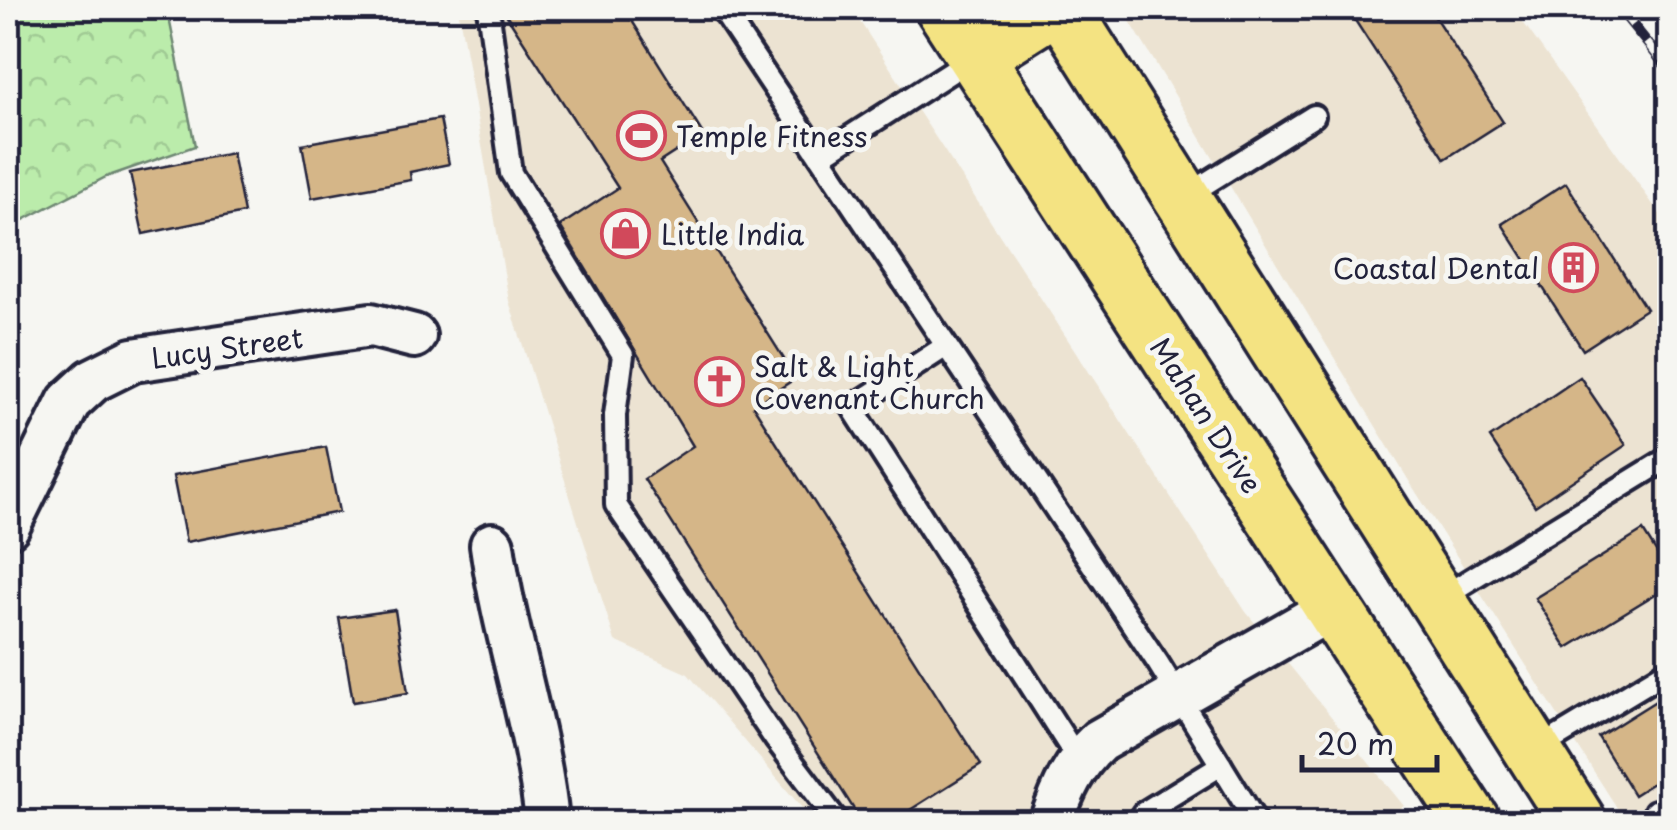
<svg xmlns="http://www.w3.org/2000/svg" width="1677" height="830" font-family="'Playpen Sans',sans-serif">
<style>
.built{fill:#ece3d2}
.forest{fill:url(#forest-crowns);stroke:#6e8773;stroke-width:2.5}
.building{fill:#d5b688;stroke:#22223b;stroke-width:2.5}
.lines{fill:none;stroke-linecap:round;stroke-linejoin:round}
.lane-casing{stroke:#22223b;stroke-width:28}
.street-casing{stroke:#22223b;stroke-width:50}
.primary-casing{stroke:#22223b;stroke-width:62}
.lane{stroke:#f6f6f2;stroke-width:20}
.street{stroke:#f6f6f2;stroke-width:42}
.primary{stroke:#f4e382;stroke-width:55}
.rail-casing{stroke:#22223b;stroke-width:11}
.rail{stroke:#f6f6f2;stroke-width:8;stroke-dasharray:22;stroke-linecap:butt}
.labels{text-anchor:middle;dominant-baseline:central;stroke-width:10;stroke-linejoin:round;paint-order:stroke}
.poi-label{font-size:28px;fill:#22223b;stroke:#f6f6f2;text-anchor:start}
.street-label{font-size:28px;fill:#22223b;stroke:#f6f6f2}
</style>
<defs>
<pattern id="forest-crowns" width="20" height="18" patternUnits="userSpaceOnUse" patternTransform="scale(2.5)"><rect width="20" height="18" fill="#bbecab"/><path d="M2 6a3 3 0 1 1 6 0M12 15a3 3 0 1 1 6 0" fill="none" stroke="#a0ca94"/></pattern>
</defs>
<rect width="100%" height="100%" fill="#f6f6f2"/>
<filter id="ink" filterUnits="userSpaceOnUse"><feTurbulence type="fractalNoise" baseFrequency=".01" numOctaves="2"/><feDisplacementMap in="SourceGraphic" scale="20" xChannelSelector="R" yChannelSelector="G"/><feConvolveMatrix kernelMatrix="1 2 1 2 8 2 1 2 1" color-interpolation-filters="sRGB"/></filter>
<g filter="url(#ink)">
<g class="built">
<path d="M458 8H851L1246 612 1404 806 1381 822H814L688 674 615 641 509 301Z"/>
<path d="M1122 8H1513L1669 227V822H1626L1409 481Z"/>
</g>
<path class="forest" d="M8 8H167L195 146 106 177 8 228Z"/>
<g class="building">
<path d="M502 8H624L703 134 660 162 796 378 753 406 981 765 891 822H862L644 479 693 446 560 226 618 188Z"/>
<path d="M1347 8H1429L1503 122 1445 159Z"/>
<path d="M440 119 449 164 410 172 411 180 312 198 302 144Z"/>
<path d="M232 153 244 213 143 234 130 173Z"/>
<path d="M1566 183 1646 309 1583 350 1502 224Z"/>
<path d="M1580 377 1626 445 1535 506 1490 438Z"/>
<path d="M326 447 339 512 186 542 173 476Z"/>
<path d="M1643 531 1670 574V585L1567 648 1535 598Z"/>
<path d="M395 610 408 693 353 702 339 618Z"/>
<path d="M1670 692V772L1634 795 1598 737Z"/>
</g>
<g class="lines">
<defs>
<g id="lane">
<path d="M488 8 511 173 623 355 615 415 616 505 775 739 838 822"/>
<path d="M721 8 1158 663 1256 822"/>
<path d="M820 156 974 57"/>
<path d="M1184 197 1314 116"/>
<path d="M946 346 852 407 1079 761"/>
<path d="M1437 600 1670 457"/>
<path d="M1534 751 1670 669"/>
<path d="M1655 811 1661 822"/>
<path d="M1137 822 1143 813 1221 765"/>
</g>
<g id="street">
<path d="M8 526 69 402 93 380 133 360 371 325 414 336"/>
<path d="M492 545C505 639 538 728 547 822"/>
<path d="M1051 822C1063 789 1073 765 1099 741L1332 608"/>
</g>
<g id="primary">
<path d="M944 8 1472 822"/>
<path d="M1062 8 1578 822"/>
<path d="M976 56 1052 8"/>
</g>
</defs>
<use href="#lane" class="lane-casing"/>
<use href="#street" class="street-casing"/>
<use href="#primary" class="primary-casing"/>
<use href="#lane" class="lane"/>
<use href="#street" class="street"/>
<use href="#primary" class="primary"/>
<defs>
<path id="rail" d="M1619 8 1670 71"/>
</defs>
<use href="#rail" class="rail-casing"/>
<use href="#rail" class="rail"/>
</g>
</g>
<defs>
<symbol id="stadium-ring" viewBox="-11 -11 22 22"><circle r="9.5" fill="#f6f6f2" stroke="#d1495b" stroke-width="1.5"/><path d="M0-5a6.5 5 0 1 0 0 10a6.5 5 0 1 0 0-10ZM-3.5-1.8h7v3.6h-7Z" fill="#d1495b"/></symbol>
<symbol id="shop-ring" viewBox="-11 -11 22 22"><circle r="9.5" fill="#f6f6f2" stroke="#d1495b" stroke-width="1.5"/><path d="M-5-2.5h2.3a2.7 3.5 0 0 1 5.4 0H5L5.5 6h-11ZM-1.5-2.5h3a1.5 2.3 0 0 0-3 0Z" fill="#d1495b"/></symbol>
<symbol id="building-ring" viewBox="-11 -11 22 22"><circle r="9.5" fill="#f6f6f2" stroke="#d1495b" stroke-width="1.5"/><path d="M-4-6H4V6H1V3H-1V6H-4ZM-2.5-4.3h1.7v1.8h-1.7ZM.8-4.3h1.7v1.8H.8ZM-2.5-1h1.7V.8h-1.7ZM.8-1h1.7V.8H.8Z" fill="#d1495b"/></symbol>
<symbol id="church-ring" viewBox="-11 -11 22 22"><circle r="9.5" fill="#f6f6f2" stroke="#d1495b" stroke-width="1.5"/><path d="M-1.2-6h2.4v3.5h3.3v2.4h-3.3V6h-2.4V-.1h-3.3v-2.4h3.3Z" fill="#d1495b"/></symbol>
</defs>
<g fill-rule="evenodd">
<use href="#stadium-ring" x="614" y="108" width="55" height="55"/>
<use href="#shop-ring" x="598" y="206" width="55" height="55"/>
<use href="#building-ring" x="1546" y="240" width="55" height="55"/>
<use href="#church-ring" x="692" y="354" width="55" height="55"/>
</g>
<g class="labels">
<g class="poi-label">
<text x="676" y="135">Temple Fitness</text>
<text x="661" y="233">Little India</text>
<text x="1539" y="267" text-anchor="end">Coastal Dental</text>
<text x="754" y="365">Salt &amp; Light<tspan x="754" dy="32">Covenant Church</tspan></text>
</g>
<g class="street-label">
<text transform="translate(227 347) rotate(-8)">Lucy Street</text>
<text transform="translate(1207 415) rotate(57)">Mahan Drive</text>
</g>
</g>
<rect width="1677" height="830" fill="none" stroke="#f6f6f2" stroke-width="40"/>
<rect x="20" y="20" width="1637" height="790" fill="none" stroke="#22223b" stroke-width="4" filter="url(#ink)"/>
<path d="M1302 755v15h135v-15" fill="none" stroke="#22223b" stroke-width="5"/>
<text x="1317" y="755" font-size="30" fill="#22223b" stroke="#f6f6f2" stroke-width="8" paint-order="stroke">20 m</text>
</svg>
